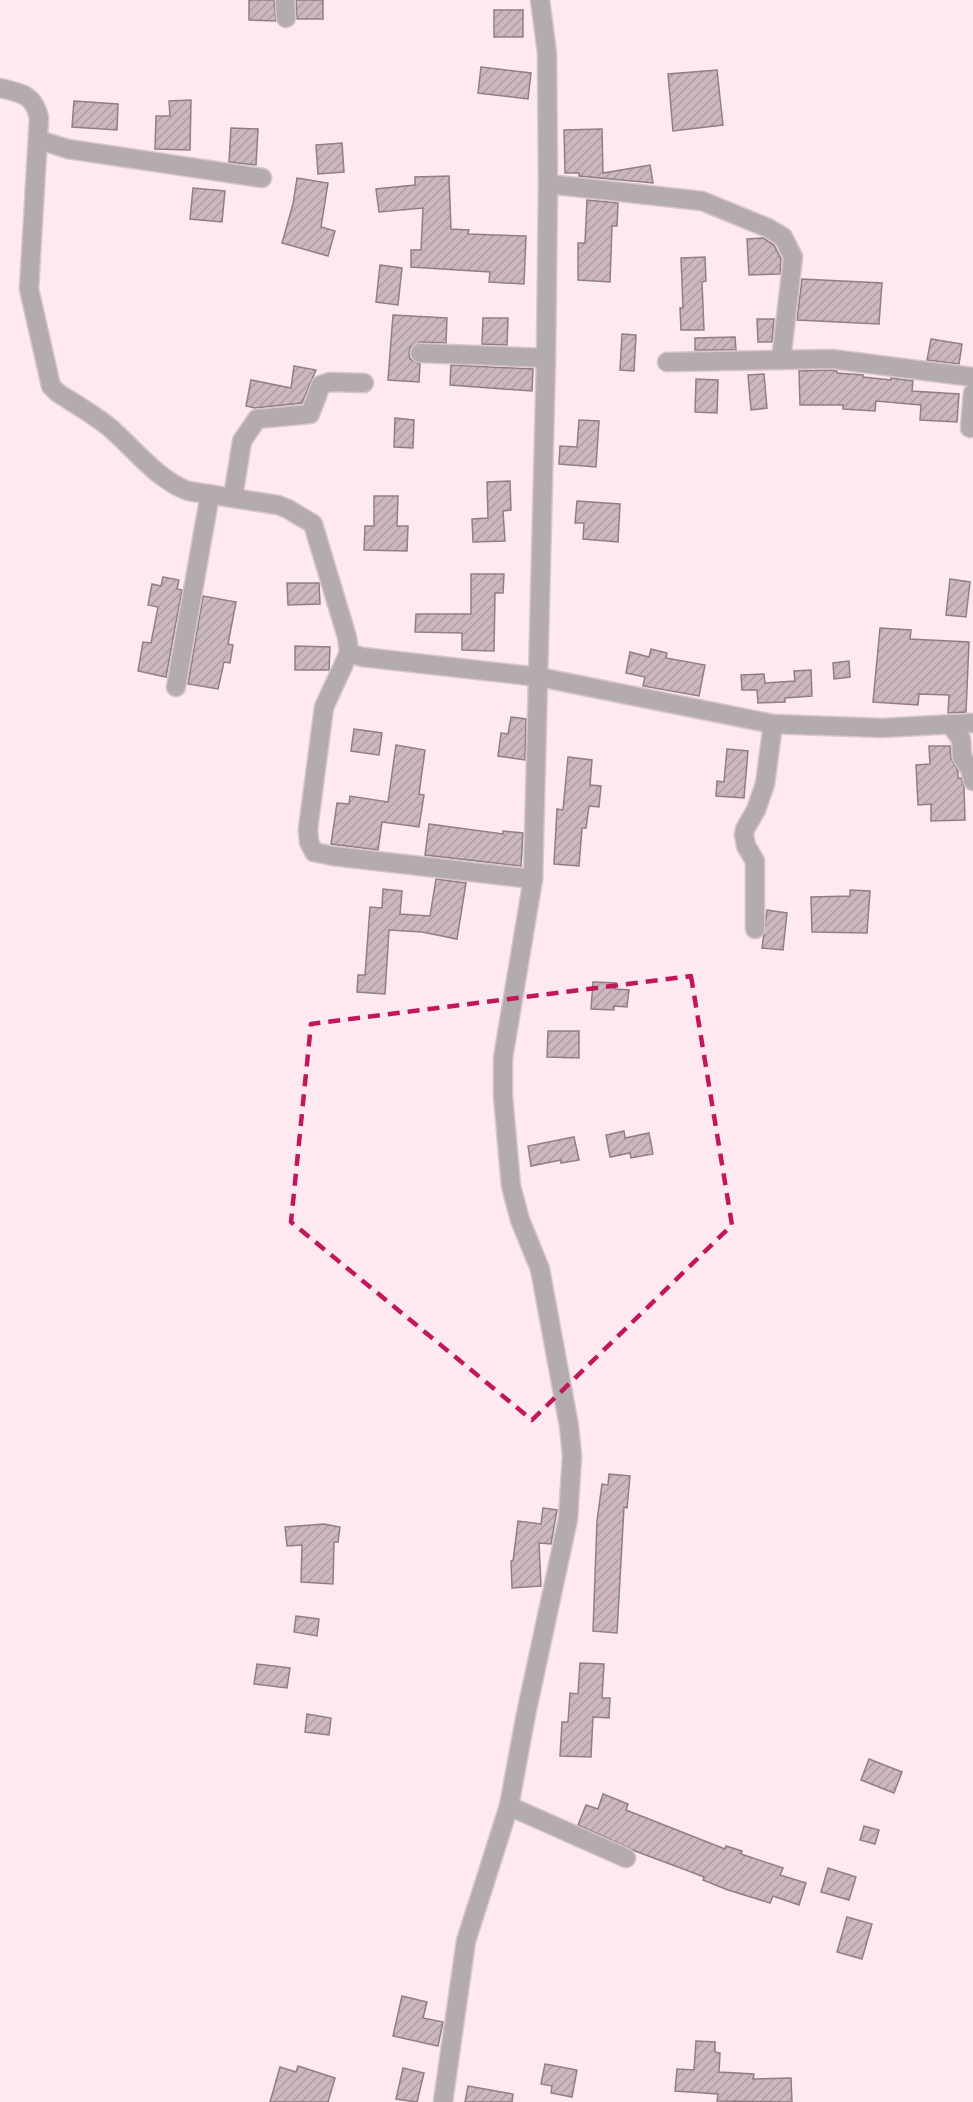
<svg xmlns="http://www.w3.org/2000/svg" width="973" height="2102" font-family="'Archivo Narrow',sans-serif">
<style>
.building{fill:url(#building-hatch);stroke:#917e85;stroke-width:1.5}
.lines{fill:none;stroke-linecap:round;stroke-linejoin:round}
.minor-casing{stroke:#d8c5cc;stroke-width:21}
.minor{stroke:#b4abae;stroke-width:18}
.marked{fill:none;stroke:#c2185b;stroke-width:4.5;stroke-dasharray:12 8;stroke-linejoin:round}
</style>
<defs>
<pattern id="building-hatch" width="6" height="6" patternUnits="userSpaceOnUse" patternTransform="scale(1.5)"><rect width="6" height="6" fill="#cbb7bf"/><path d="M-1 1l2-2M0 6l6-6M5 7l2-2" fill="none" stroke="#ae9da4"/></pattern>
</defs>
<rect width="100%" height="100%" fill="#fee9f1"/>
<g class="building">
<path d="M249 0H274L276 21 249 20Z"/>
<path d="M296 0H323V19H297Z"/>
<rect x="494" y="10" width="29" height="27"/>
<path d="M481 67 531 73 528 99 478 93Z"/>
<path d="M717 70 723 125 673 131 668 74Z"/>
<path d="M191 100 190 150 155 149 156 116H170L169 101Z"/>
<path d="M74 101 118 104 117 130 72 127Z"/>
<path d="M231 128 258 129 256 165 229 162Z"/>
<path d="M602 129 603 173 650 165 653 183 579 176V173H565L564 130Z"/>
<path d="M342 143 344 172 318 174 316 145Z"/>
<path d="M449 176 451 229 469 230 468 234 526 236 524 284 489 282 490 272 411 267V250H421L423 208 379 212 376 189 415 185V177Z"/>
<path d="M297 178 328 183 321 227 335 231 328 256 282 243 293 204Z"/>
<path d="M193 188 225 191 222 222 190 219Z"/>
<path d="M587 200 618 203 617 226H612L610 282 578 280V243H585Z"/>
<path d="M763 238 774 245 781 259 780 274 749 275 747 239Z"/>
<path d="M705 257 706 281 702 282 704 330H681L680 308H683L681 258Z"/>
<path d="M380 265 402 268 398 305 376 302Z"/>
<path d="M802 279 882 283 879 324 797 320Z"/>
<path d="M393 315 447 318 446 343 420 342 410 348 409 353 410 359 420 364 419 382 388 380Z"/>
<path d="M483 318H508L507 345 482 344Z"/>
<path d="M757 319H774L772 342H758Z"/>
<path d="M622 334 636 335 634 371 620 370Z"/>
<path d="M735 337 736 350H695V338Z"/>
<path d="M931 339 962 344 959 364 927 360Z"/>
<path d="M451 365 533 369 532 391 450 385Z"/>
<path d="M294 366 316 370 302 403 255 408 246 406 251 380 291 388Z"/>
<path d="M831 370 837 371V373L863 375V377L891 380V378L913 381 912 391 959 394 957 422 920 420 921 405 876 401 875 411 843 409V405H800L799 371Z"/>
<path d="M764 374 767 408 751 410 748 375Z"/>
<path d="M696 379 718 380 717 413 695 412Z"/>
<path d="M395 418 414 420 413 448 394 447Z"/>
<path d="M579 420 599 421 596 467 559 464 560 446 577 447Z"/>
<path d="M510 481 511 510 503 511 505 541 473 542 472 519 488 518 487 482Z"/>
<path d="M374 496H398L397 526H408L407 551 364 550 365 526H374Z"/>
<path d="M577 501 620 504 618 542 583 539 584 523H575Z"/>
<path d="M471 574H504L503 593H495L494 651 462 650V633L415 632 416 614H471Z"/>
<path d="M163 577 179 580 177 589 182 590 166 677 138 671 143 642 151 643 158 607 148 605 152 584 161 586Z"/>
<path d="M950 579 970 582 966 617 946 615Z"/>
<path d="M287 583H319L320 604 288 605Z"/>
<path d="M203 596 236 602 228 644 233 645 230 663 224 662 218 689 188 684Z"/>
<path d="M880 628 911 630 910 639 969 642 966 712 948 713 949 695 919 694 918 705 873 702Z"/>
<path d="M295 646 330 647 329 670H295Z"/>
<path d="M651 649 667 653 666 658 705 665 699 696 643 686 645 677 626 673 630 652 649 657Z"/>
<path d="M849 661 850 677 834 679 833 663Z"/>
<path d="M811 670 812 696 785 698V702L758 703 757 690H742L741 675 764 674 765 683 795 681 794 671Z"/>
<path d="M511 717 526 719 525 760 498 756 501 733 508 734Z"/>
<path d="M354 729 382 733 379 755 351 751Z"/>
<path d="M396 745 425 750 419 794 424 795 419 827 382 822 378 850 331 844 337 803 349 804 350 796 388 802Z"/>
<path d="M929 746H950L951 758 958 771V778H961L964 787 965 820 931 821V804L918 805 916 765 930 764Z"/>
<path d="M727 749 748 751 744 798 716 796 717 781 724 782Z"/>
<path d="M568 757 592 760 590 785 601 786 599 807 589 806 586 828H582L579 866 554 864 557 809 563 810Z"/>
<path d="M429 824 503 834V831L523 833 521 866 425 855Z"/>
<path d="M436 879 466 883 457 939 422 932 389 930 385 994 357 992 358 975H365L370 907 382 908 383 889 402 891 400 914 430 916Z"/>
<path d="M850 890 870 891 867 933 812 932 811 897 850 896Z"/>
<path d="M767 910 787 913 783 950 762 948Z"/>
<path d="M593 982 616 983 615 989 629 990 627 1007 614 1006V1010L591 1009Z"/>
<path d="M548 1031H579V1058L547 1057Z"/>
<path d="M624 1131 625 1138 649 1133 653 1154 631 1158 630 1153 610 1157 606 1135Z"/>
<path d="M574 1137 579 1160 561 1163V1160L531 1166 528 1146Z"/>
<path d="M609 1474 630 1476 627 1508 624 1507 617 1633 593 1631 597 1521 602 1484 608 1485Z"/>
<path d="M543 1508 557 1510 551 1544 539 1543 541 1586 512 1588 511 1561H513L518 1521 541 1524Z"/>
<path d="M324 1524 340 1527 338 1542H334L333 1584 301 1582 302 1545 287 1546 285 1527Z"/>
<path d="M296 1616 319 1619 317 1636 294 1632Z"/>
<path d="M580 1663 604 1664 602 1698H610L609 1718 593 1717 591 1757 560 1756 562 1722H568L570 1693 578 1694Z"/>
<path d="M257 1664 290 1668 287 1688 254 1684Z"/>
<path d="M307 1714 331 1718 329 1735 305 1732Z"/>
<path d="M869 1759 902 1772 894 1793 861 1780Z"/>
<path d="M603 1794 628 1804 626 1810 725 1849 726 1846 742 1851 741 1854 783 1868 780 1875 806 1883 799 1905 773 1896 770 1903 728 1890 703 1880 704 1877 686 1870 635 1851 578 1825 586 1805 598 1809Z"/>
<path d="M864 1826 879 1830 875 1844 860 1840Z"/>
<path d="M828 1868 856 1877 849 1900 821 1892Z"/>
<path d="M847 1917 872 1924 862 1959 837 1952Z"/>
<path d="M402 1996 427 2002 423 2018 443 2022 438 2046 393 2036Z"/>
<path d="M696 2041 715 2042V2052L720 2053 719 2072 754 2074 753 2079 791 2078 792 2102 717 2101 718 2094 675 2091 677 2069 694 2070Z"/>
<path d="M545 2064 577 2070 572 2097 551 2093 552 2086 541 2084Z"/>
<path d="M298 2066 335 2078 328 2102H270L280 2067 296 2072Z"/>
<path d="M403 2068 424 2073 417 2102 396 2099Z"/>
<path d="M468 2086 513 2094 512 2102H465Z"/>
</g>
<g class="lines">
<defs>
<g id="minor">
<path d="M285 0 286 18"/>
<path d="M0 88C21 93 34 94 39 118L29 289 51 386 58 393C75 404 93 414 109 427 134 448 156 479 188 491L278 505 288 509 313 524 347 637 349 653 362 657 539 677 773 724 882 728 973 723"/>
<path d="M39 140 68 149 262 178"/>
<path d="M548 184 702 201 768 228 783 237 793 257 781 360"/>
<path d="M420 353 546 358"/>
<path d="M667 362 832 359 973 377"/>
<path d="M970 428 973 393"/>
<path d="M233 497 242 441 257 419 310 414 321 385 330 382 364 383"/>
<path d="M349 653 324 707 308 829 309 842 314 852 333 856 533 879"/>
<path d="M176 687 210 494"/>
<path d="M950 724 961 739 962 757 970 769 973 781"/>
<path d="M755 929V861L746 846 744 835 745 829 756 810 765 784 773 724"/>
<path d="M509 1806 626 1858"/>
<path d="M443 2102 466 1941 509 1806 526 1714 568 1519 572 1456 569 1426 540 1269 520 1220 511 1186 503 1096V1058L533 879 546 358 548 184 547 53 540 0"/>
</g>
</defs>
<use href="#minor" class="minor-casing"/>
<use href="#minor" class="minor"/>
</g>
<path class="marked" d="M691 976 732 1225 532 1420 291 1222 311 1024Z"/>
</svg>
